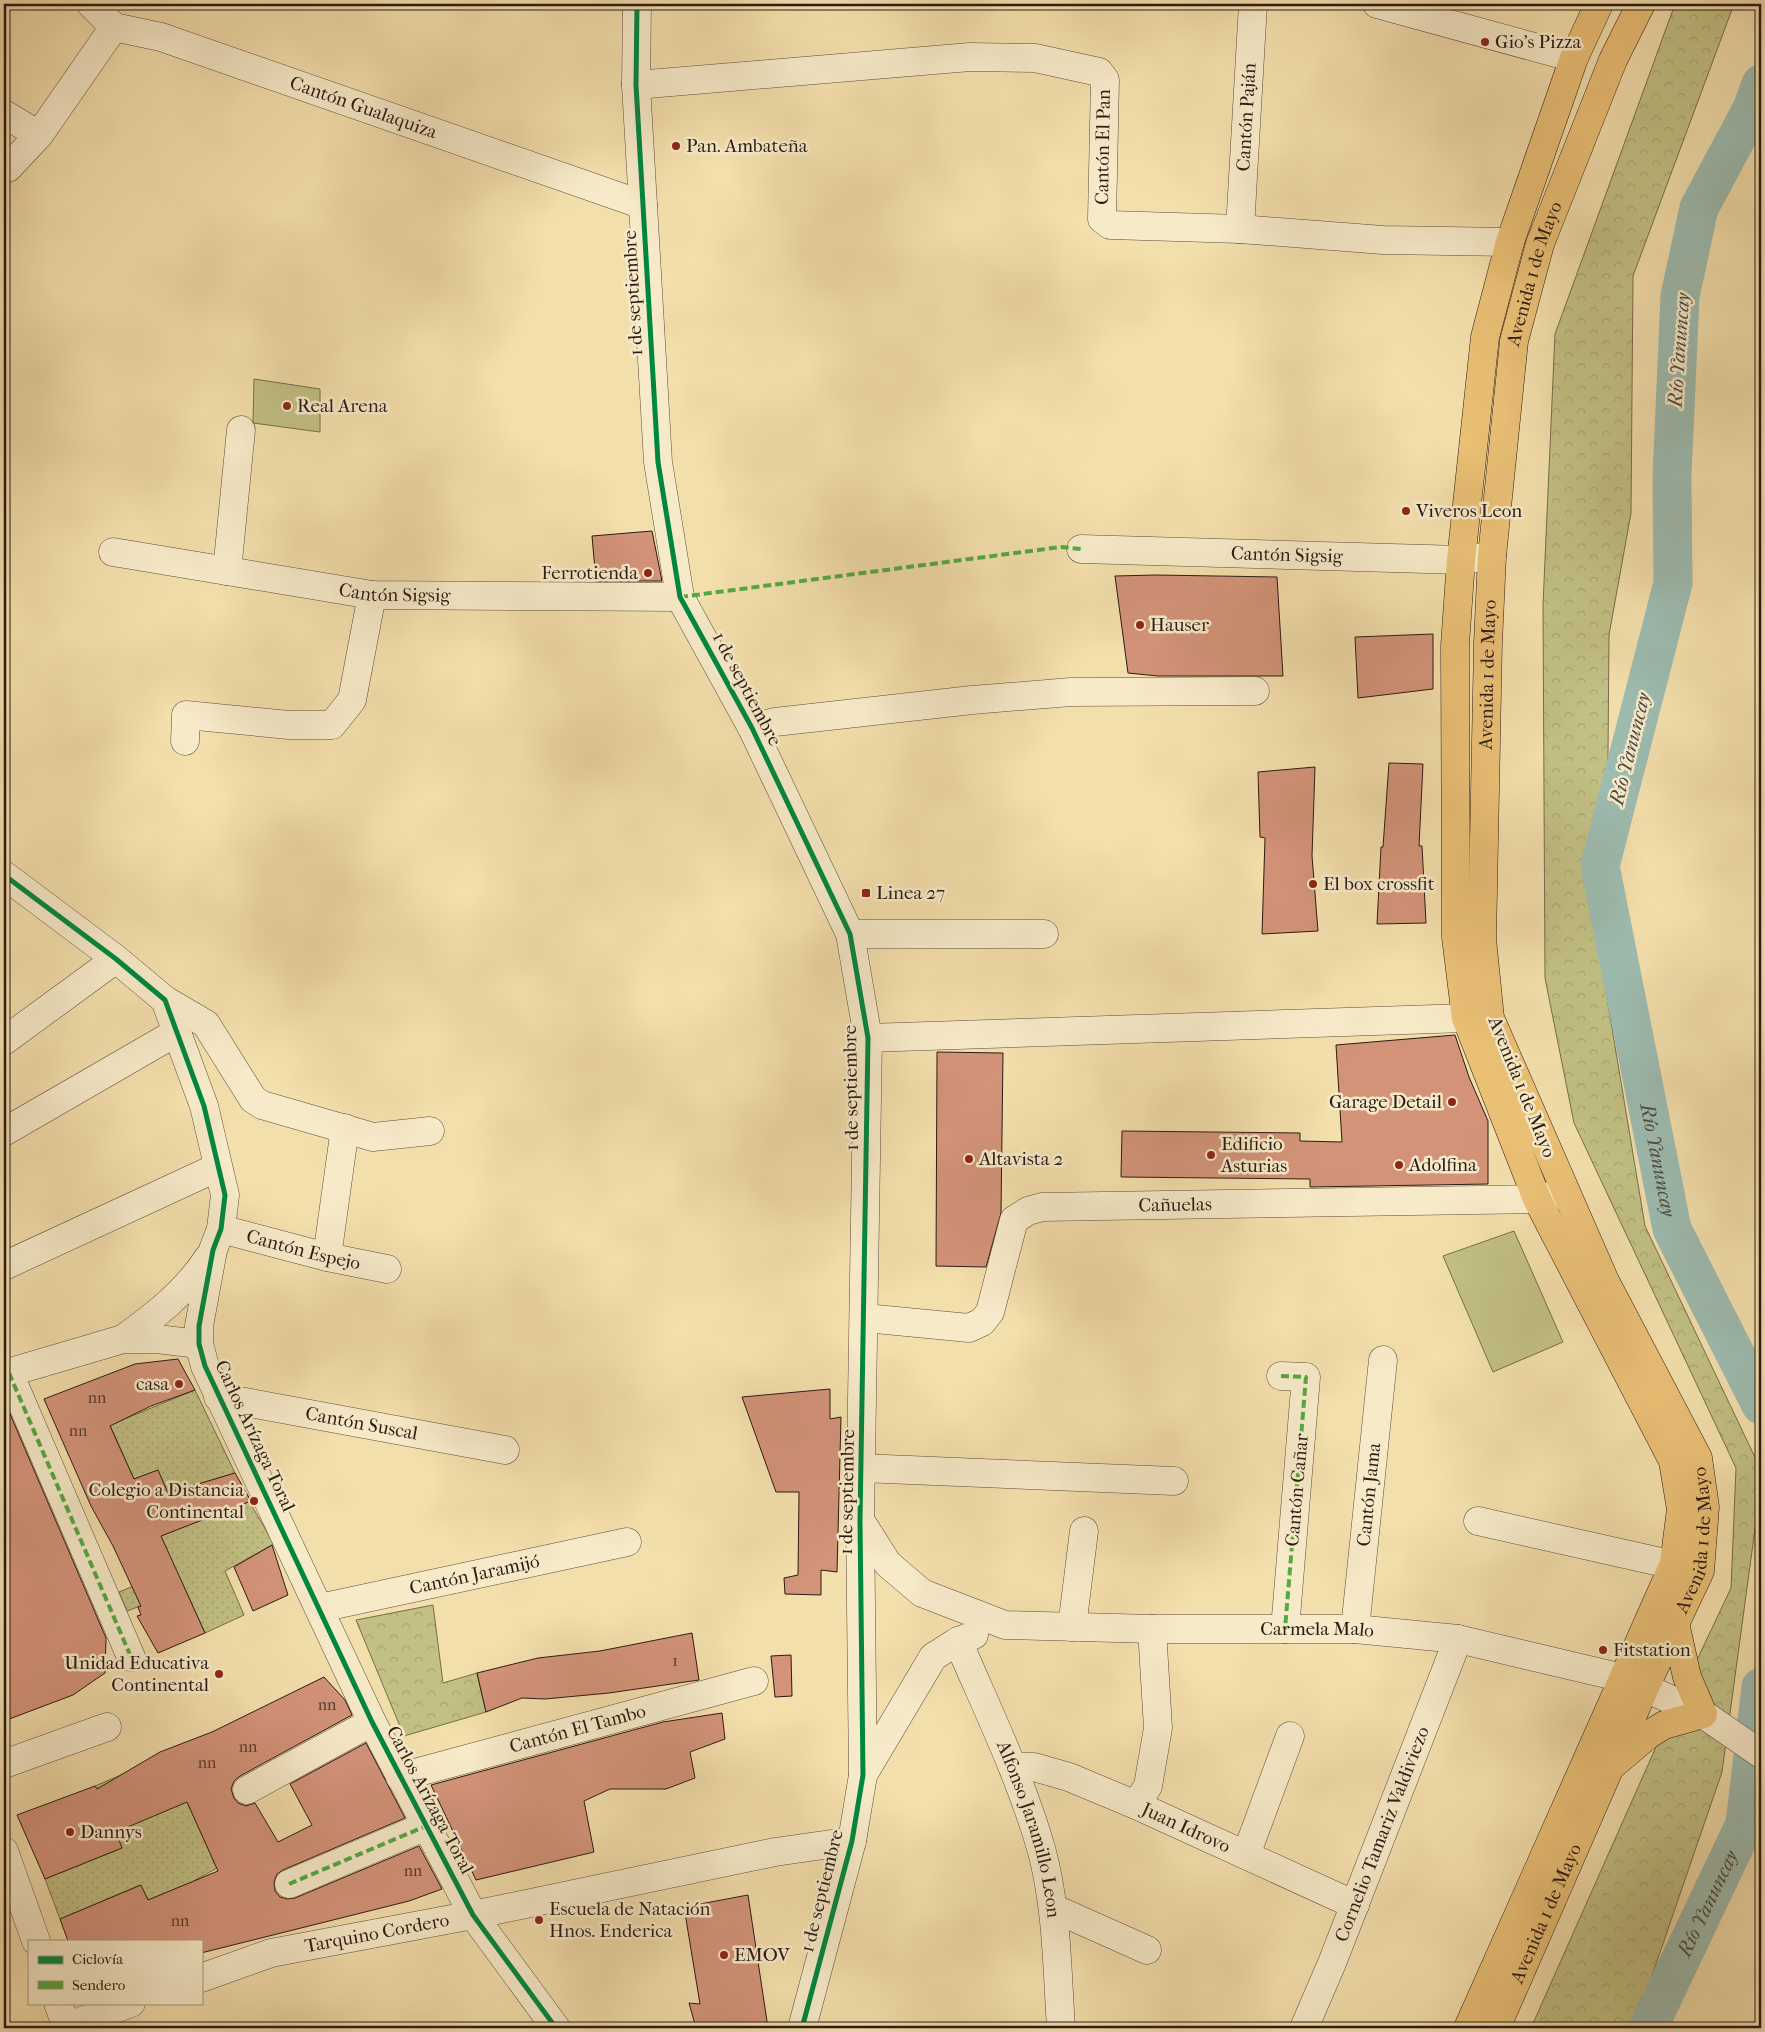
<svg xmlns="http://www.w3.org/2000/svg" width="1765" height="2032" font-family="'IM FELL French Canon',serif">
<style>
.grass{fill:url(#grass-dots);stroke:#766d4c}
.park{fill:url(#park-crowns);stroke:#766d4c}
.pitch{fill:#c2c084;stroke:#766d4c}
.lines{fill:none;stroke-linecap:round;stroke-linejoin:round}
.river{stroke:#9dbcb0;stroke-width:39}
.building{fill:#d39379;stroke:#2b1a14}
.minor-casing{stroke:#5d4b3a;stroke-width:29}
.major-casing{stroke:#2b1a14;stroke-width:29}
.minor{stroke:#f7eac9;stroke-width:28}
.major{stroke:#eac076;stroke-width:28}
.quiet{stroke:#54a942;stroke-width:4;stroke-dasharray:8 4;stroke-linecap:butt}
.cycleway-casing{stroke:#f7eac9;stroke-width:8}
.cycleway{stroke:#00873e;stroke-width:5}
.poi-dot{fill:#8f2418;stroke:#f7eac9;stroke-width:2}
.labels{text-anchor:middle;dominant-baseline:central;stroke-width:5;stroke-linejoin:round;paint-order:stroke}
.number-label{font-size:16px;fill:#55382d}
.poi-label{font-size:19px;fill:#2b1a14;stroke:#f7eac9;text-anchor:start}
.street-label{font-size:19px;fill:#2b1a14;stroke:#f7eac9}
.water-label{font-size:20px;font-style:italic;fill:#4d4b43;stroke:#f7eac9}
</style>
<defs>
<pattern id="grass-dots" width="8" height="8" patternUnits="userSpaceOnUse" patternTransform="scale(1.25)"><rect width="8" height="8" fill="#c2c084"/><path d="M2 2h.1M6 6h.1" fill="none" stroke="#a7a471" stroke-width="1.8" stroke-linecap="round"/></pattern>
<pattern id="park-crowns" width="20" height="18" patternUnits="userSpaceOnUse" patternTransform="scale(1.25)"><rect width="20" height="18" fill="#c2c084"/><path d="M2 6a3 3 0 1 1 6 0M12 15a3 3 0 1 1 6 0" fill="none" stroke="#a7a471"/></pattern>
</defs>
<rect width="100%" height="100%" fill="#f3dfac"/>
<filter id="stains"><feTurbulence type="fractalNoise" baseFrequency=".004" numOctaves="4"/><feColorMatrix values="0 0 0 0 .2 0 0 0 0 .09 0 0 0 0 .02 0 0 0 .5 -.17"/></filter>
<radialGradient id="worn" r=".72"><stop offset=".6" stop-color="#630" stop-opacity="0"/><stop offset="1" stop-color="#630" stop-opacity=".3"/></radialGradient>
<g class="grass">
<path d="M195 1390 235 1473 168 1493 158 1470 134 1479 110 1425Z"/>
<path d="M249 1501 274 1544 225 1571 244 1615 205 1633 185 1589 127 1611 119 1592 175 1569 161 1536Z"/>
<path d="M121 1775 187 1802 217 1868 190 1883 148 1900 140 1885 60 1919 45 1879 122 1848 95 1786Z"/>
</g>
<g class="park">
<path d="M1675 4H1734L1633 276 1631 513 1609 635 1606 992 1645 1226 1761 1470V1485L1722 1772 1634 2028H1531L1660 1738 1731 1588 1736 1468 1574 1123 1545 978 1543 605 1555 334Z"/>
<path d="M433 1605 443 1683 477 1673 486 1712 404 1736 356 1620Z"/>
</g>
<g class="pitch">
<path d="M254 379 320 389V432L253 423Z"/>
<path d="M1514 1231 1563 1342 1493 1372 1443 1256Z"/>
</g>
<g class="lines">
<g class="river">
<path id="s1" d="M1761 84 1752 109 1699 208 1680 296 1672 476 1673 583 1600 866 1672 1229 1761 1405"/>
<path id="s2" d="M1648 2028 1745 1824 1761 1687"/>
</g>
</g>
<g class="building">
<path d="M652 531 662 581H596L592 536Z"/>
<path d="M1156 575 1277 577 1283 676H1158L1128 673 1115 576Z"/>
<path d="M1433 634V689L1358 698 1355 637Z"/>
<path d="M1389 763 1423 764 1419 846H1422L1426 923 1377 924 1381 847H1383Z"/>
<path d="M1315 767 1312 856 1318 931 1262 934 1265 838 1260 837 1258 772Z"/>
<path d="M1455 1035 1469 1077 1488 1121V1184L1310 1187V1179L1121 1177 1122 1131 1300 1133V1141L1342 1142 1336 1045Z"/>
<path d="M937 1052 1003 1053 1001 1213 986 1267 936 1266Z"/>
<path d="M178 1359 195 1390 151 1406 110 1426 134 1479 158 1470 168 1493 235 1473 251 1501 161 1536 205 1633 158 1653 137 1616 141 1615 138 1607 141 1606 113 1546 91 1506 44 1399 135 1364Z"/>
<path d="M830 1389V1419L841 1417 837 1572 821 1570V1595L785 1594 784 1578 798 1575 799 1492H776L742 1397Z"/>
<path d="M4 1400 106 1638 105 1673 73 1695 4 1721V1557L10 1554 4 1540Z"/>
<path d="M272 1545 288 1595 253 1611 234 1567Z"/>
<path d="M692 1633 699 1680 609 1693 545 1699 522 1698 486 1712 477 1673 538 1658 600 1651Z"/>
<path d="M791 1655 792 1696 775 1697 771 1656Z"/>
<path d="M324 1677 345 1700 352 1715 240 1776 234 1781 231 1789 234 1798 238 1803 246 1806 255 1803 278 1842 312 1825 290 1784 366 1743 405 1818 283 1870 277 1874 274 1882 275 1891 280 1897 287 1899 295 1898 419 1846 442 1889 409 1901 201 1953V1941H68L60 1919 141 1885 148 1900 218 1871 187 1802 116 1832 122 1848 45 1879 17 1815 95 1786 97 1789 160 1752 212 1732Z"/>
<path d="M722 1713 725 1739 690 1752 695 1778 666 1789H610L584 1801 594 1852 476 1880 431 1785 663 1722Z"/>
<path d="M748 1895 768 2028H696L689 2003 700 2004 684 1907Z"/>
</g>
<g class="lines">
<defs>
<g id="minor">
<path id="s3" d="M91 4 114 27 161 37 643 205"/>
<path d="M637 4 636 85 658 462 680 597 752 728 850 934 868 1038 860 1520 863 1775 852 1841 802 2028"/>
<path d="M1377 4 1574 58"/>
<path d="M636 85 970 57 1035 58 1099 72 1105 80 1102 219 1110 225 1240 229 1383 240 1510 242"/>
<path d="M4 114 39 135"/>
<path d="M8 168 39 135 114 27"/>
<path id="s4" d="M1240 229 1253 4"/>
<path id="s5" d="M1081 549 1461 560 1492 556"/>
<path id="s6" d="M113 552 372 595 680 597"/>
<path d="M227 571 241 430"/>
<path d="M752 728 775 722 972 700 1071 692 1255 691"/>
<path d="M185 741 186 715 289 725H332L352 700 372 595"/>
<path d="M4 875 116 959 165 1000 204 1106 225 1195 221 1229 213 1250 199 1326V1344L205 1366 372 1722 473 1915 556 2028"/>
<path d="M850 934H1044"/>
<path d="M165 1000 206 1024 253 1099 262 1105 373 1137 430 1131"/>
<path d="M868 1038 1466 1018"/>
<path d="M4 1041 116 959"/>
<path d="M4 1132 177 1032"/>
<path id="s7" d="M221 1229 327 1257 387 1269"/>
<path d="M327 1257 345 1128"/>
<path d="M4 1266 218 1167"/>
<path id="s8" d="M865 1318 969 1328 982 1322 990 1312 1014 1220 1028 1211 1042 1207 1537 1199 1559 1194"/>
<path d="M123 1339C156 1315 186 1292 208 1258"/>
<path d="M9 1373 131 1657"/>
<path d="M4 1374 123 1339H157L199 1344"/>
<path d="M1281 1376 1306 1377 1285 1629"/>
<path id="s9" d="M218 1397 505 1450"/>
<path d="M861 1468 1174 1481"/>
<path id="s10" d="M860 1520 888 1564 922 1593 1005 1625 1152 1629H1355L1458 1639 1623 1678 1703 1714 1761 1754"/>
<path d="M1478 1521 1696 1570"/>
<path id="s11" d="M320 1608 627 1542"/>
<path d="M1072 1627 1084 1531"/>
<path id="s12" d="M1355 1629 1383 1360"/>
<path id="s13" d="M958 1641C987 1709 1020 1776 1041 1848 1057 1906 1057 1968 1061 2028"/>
<path d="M4 1764 107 1727"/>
<path id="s14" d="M1013 1767H1034L1069 1777 1136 1805 1355 1905"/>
<path d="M863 1775 933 1657 958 1641 974 1635"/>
<path id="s15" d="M400 1777 754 1681"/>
<path d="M247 1790 372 1722"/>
<path d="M1136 1805 1148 1786 1158 1728 1152 1629"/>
<path d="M4 1851 36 1941"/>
<path d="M1246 1855 1290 1736"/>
<path d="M289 1884 426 1826"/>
<path d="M1053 1908 1147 1950"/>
<path id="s16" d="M201 1978 271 1953 473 1915 775 1852 852 1841"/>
<path d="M58 2003 67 2028"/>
<path d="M63 2028 131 2003"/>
<path id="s17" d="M1304 2028 1332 1963 1458 1639"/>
</g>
<g id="major">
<path d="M1615 1763 1648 1735 1664 1725 1703 1714 1687 1677 1675 1623"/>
<path d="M1468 2028 1674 1564 1681 1509 1673 1461 1537 1199 1466 1018 1456 937 1455 645 1461 560 1485 337 1510 242 1574 58 1599 4"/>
<path id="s18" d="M1496 2028 1645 1687 1700 1571 1705 1507 1698 1458 1605 1281 1490 1018 1482 939 1488 643 1492 556 1514 341 1540 244 1613 60 1641 4"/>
</g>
</defs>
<use href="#minor" class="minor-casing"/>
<use href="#major" class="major-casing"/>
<use href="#minor" class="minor"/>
<use href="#major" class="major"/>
<g class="quiet">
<path d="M680 597 1061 547 1081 549"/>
<path d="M9 1373 131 1657"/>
<path d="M1281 1376 1306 1377 1285 1629"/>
<path d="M289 1884 426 1826"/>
</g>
<defs>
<g id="cycleway">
<path d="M637 4 636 85 658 462 680 597 752 728 850 934 868 1038 860 1520 863 1775 852 1841 802 2028"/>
<path d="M4 875 116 959 165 1000 204 1106 225 1195 221 1229 213 1250 199 1326V1344L205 1366 372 1722 473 1915 556 2028"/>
</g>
</defs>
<use href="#cycleway" class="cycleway-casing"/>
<use href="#cycleway" class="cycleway"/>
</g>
<g class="poi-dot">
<circle cx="1485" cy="42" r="5"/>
<circle cx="676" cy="146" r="5"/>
<circle cx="287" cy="406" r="5"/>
<circle cx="1406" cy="511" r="5"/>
<circle cx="648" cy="573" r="5"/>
<circle cx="1140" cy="625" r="5"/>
<circle cx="1313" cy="884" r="5"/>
<rect x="861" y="888" width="10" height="10" rx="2.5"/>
<circle cx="1452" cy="1102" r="5"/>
<circle cx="1211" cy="1155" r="5"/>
<circle cx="969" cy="1159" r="5"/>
<circle cx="1399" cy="1165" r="5"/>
<circle cx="179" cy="1384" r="5"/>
<circle cx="254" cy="1501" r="5"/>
<circle cx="1603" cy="1650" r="5"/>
<circle cx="219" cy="1674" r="5"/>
<circle cx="70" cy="1832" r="5"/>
<circle cx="539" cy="1920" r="5"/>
<circle cx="724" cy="1955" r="5"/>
</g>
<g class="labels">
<g class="number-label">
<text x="97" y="1397">nn</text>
<text x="78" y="1430">nn</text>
<text x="675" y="1660">1</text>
<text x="327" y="1704">nn</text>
<text x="248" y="1746">nn</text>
<text x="207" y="1762">nn</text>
<text x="413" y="1870">nn</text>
<text x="180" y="1920">nn</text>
</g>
<g class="poi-label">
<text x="1495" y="42">Gio’s Pizza</text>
<text x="686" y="146">Pan. Ambateña</text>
<text x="297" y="406">Real Arena</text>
<text x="1416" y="511">Viveros Leon</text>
<text x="638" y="573" text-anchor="end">Ferrotienda</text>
<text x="1150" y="625">Hauser</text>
<text x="1323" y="884">El box crossfit</text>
<text x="876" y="893">Linea 27</text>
<text x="1442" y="1102" text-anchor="end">Garage Detail</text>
<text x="1221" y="1144">Edificio<tspan x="1221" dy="22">Asturias</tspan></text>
<text x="979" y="1159">Altavista 2</text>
<text x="1409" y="1165">Adolfina</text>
<text x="169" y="1384" text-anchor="end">casa</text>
<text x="244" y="1490" text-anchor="end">Colegio a Distancia<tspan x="244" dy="22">Continental</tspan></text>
<text x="1613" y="1650">Fitstation</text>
<text x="209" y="1663" text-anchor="end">Unidad Educativa<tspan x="209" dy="22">Continental</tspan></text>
<text x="80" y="1832">Dannys</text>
<text x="549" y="1909">Escuela de Natación<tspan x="549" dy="22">Hnos. Enderica</tspan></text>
<text x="734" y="1955">EMOV</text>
</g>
<g class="street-label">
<text stroke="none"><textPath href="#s3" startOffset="295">Cantón Gualaquiza</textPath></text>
<text stroke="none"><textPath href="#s4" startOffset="112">Cantón Paján</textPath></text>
<text transform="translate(1103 147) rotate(-89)">Cantón El Pan</text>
<text stroke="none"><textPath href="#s18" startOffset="1850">Avenida 1 de Mayo</textPath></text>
<text transform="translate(633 293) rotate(-93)">1 de septiembre</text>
<text stroke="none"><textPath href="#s5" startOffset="206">Cantón Sigsig</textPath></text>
<text stroke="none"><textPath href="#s6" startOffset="285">Cantón Sigsig</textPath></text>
<text stroke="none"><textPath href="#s18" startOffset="1445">Avenida 1 de Mayo</textPath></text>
<text transform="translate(747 689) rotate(62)">1 de septiembre</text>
<text transform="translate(1522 1087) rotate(68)">Avenida 1 de Mayo</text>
<text transform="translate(851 1088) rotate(-91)">1 de septiembre</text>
<text stroke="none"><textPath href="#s8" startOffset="391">Cañuelas</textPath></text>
<text stroke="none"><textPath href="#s7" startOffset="85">Cantón Espejo</textPath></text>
<text stroke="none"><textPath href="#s9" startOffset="146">Cantón Suscal</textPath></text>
<text transform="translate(255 1436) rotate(65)">Carlos Arízaga Toral</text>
<text transform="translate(1297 1490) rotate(-85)">Cantón Cañar</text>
<text transform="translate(847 1492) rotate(-89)">1 de septiembre</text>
<text stroke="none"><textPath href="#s12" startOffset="135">Cantón Jama</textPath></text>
<text stroke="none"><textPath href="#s18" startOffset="530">Avenida 1 de Mayo</textPath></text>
<text stroke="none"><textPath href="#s11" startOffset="158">Cantón Jaramijó</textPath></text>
<text stroke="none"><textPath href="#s10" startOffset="498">Carmela Malo</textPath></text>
<text stroke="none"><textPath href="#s15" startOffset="184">Cantón El Tambo</textPath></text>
<text transform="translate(430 1800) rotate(62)">Carlos Arízaga Toral</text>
<text stroke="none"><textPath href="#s14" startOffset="185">Juan Idrovo</textPath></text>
<text stroke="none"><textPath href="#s13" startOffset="202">Alfonso Jaramillo Leon</textPath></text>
<text stroke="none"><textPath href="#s17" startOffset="209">Cornelio Tamariz Valdiviezo</textPath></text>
<text transform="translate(822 1891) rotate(-76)">1 de septiembre</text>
<text stroke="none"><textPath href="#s18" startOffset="125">Avenida 1 de Mayo</textPath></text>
<text stroke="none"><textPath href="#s16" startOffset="182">Tarquino Cordero</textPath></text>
</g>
<g class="water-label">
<text transform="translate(1679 350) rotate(-86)">Río Yanuncay</text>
<text transform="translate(1630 749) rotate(-76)">Río Yanuncay</text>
<text stroke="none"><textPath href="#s1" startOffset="1108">Río Yanuncay</textPath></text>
<text stroke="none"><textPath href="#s2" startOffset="138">Río Yanuncay</textPath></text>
</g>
</g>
<rect width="1765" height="2032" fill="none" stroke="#f3dfac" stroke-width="20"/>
<rect x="5" y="5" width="1755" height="2022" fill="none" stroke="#2b1a14" stroke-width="2.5"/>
<rect x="10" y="10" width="1745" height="2012" fill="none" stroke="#2b1a14"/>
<rect x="28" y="1940" width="175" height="65" fill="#f7eac9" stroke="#a59781"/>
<rect x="38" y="1956" width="25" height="8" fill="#00873e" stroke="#a59781"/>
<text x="72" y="1964" font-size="15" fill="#2b1a14">Ciclovía</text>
<rect x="38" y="1981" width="25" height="8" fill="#54a942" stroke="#a59781"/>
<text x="72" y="1990" font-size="15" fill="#2b1a14">Sendero</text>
<rect width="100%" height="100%" filter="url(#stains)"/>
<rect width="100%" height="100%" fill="url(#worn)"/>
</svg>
